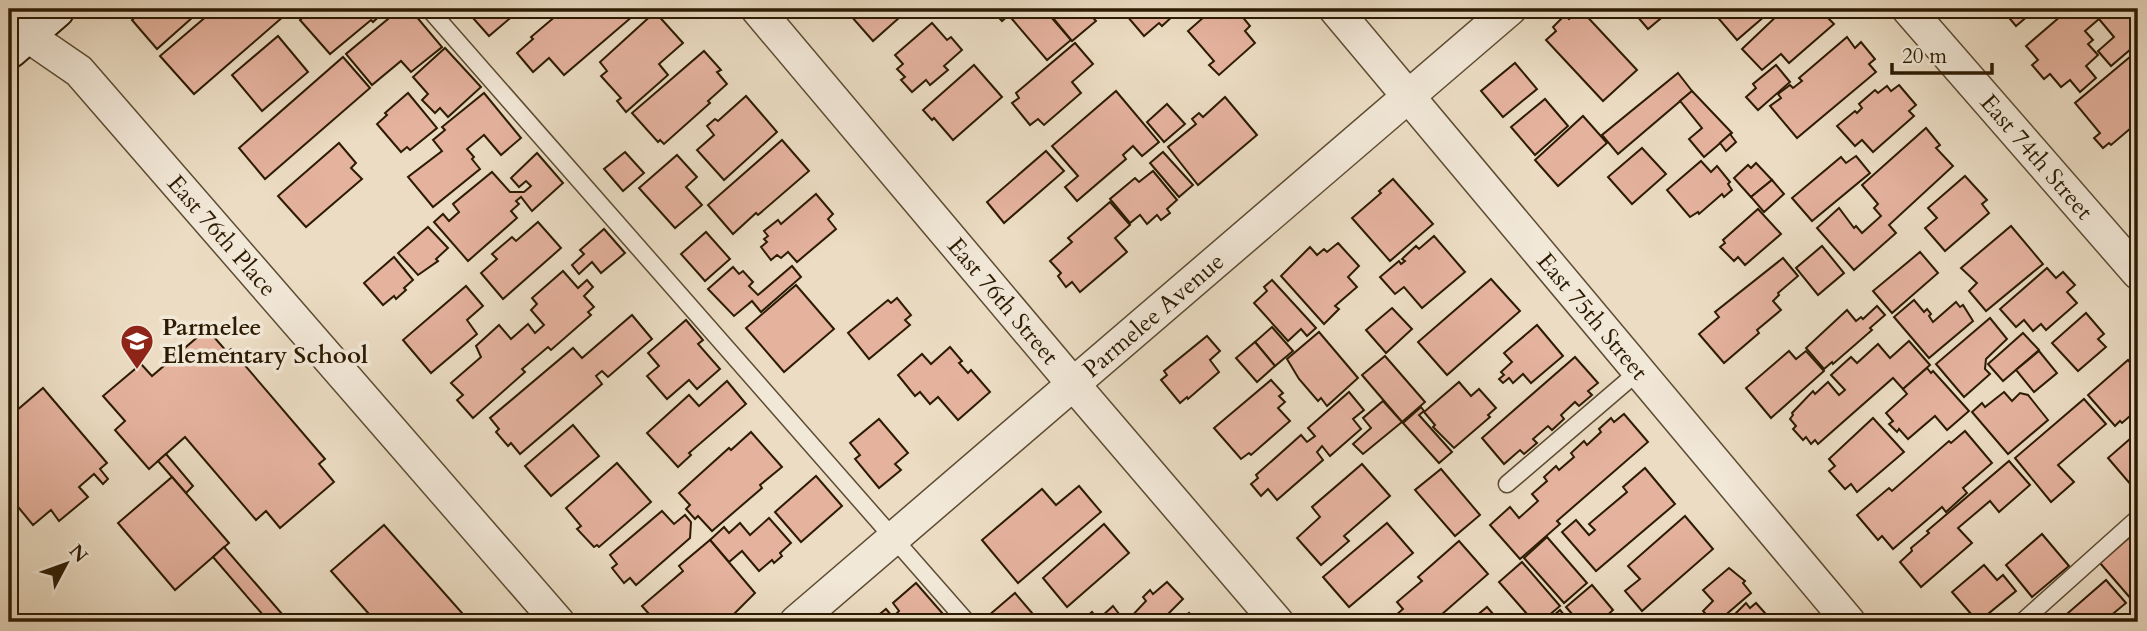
<svg xmlns="http://www.w3.org/2000/svg" width="2147" height="631" font-family="Cardo,serif">
<style>
.building{fill:#e5b29e;stroke:#2c1b02;stroke-width:2}
.lines{fill:none;stroke-linecap:round;stroke-linejoin:round}
.lane-casing{stroke:#5c4b32;stroke-width:19}
.street-casing{stroke:#5c4b32;stroke-width:35}
.secondary-casing{stroke:#2c1b02;stroke-width:42}
.lane{stroke:#f2e8d8;stroke-width:16}
.street{stroke:#f2e8d8;stroke-width:32}
.secondary{stroke:#f2e8d8;stroke-width:38}
.labels{text-anchor:middle;dominant-baseline:central;stroke-width:7;stroke-linejoin:round;paint-order:stroke}
.street-label{font-size:24px;fill:#2c1b02;stroke:#f2e8d8}
.poi-label{font-size:24px;font-weight:bold;fill:#2c1b02;stroke:#f2e8d8;text-anchor:start}
</style>
<rect width="100%" height="100%" fill="#ebdcc3"/>
<filter id="stains"><feTurbulence type="fractalNoise" baseFrequency=".00286" numOctaves="4"/><feColorMatrix values="0 0 0 0 .2 0 0 0 0 .09 0 0 0 0 .02 0 0 0 .5 -.17"/></filter>
<radialGradient id="worn" r=".72"><stop offset=".6" stop-color="#630" stop-opacity="0"/><stop offset="1" stop-color="#630" stop-opacity=".3"/></radialGradient>
<g class="building">
<path d="M145 9H202L157 49 132 20Z"/>
<path d="M215 9H292L194 94 160 56Z"/>
<path d="M312 9H387L373 22 371 20 330 54 300 20Z"/>
<path d="M400 9H410L442 47 411 72 401 61 372 85 346 54Z"/>
<path d="M465 9H521L489 36Z"/>
<path d="M564 9H627L633 16 564 75 549 58 533 72 517 53 533 39 531 37Z"/>
<path d="M857 9H909L873 41 851 16Z"/>
<path d="M991 9H1016L1002 21Z"/>
<path d="M1024 9H1044L1071 40 1047 60 1012 19Z"/>
<path d="M1064 9H1085L1096 21 1072 41 1053 18Z"/>
<path d="M1121 9H1174L1171 11 1174 15 1162 26 1159 23 1144 36Z"/>
<path d="M1213 9H1225L1230 15 1237 10 1250 26 1245 31 1255 43 1219 75 1209 65 1214 61 1188 31Z"/>
<path d="M1580 9 1637 70 1603 101 1546 40 1556 31 1553 27 1565 15 1569 19Z"/>
<path d="M1631 9H1672L1648 29Z"/>
<path d="M1717 9H1773L1737 40 1713 12Z"/>
<path d="M1784 9H1834L1836 11 1828 18 1834 24 1789 63 1781 54 1762 70 1742 49Z"/>
<path d="M1994 9H2036L2016 26 2005 13 2000 17Z"/>
<path d="M2069 9H2123L2138 26V43L2111 66 2098 51 2114 37 2099 19 2085 31 2093 40 2088 44 2098 55 2086 66 2096 78 2080 92 2070 80 2061 87 2050 74 2044 79 2032 65 2038 60 2026 46Z"/>
<path d="M2123 9H2138V26Z"/>
<path d="M655 12 683 43 659 64 668 75 626 112 617 101 621 98 601 76 607 71 600 62Z"/>
<path d="M932 23 947 40 951 37 962 50 944 66 948 70 930 85 926 80 912 92 901 80 905 77 897 69 903 64 895 55Z"/>
<path d="M278 36 308 72 262 111 232 75Z"/>
<path d="M1847 37 1855 48 1861 42 1875 59 1869 64 1876 72 1797 138 1770 106 1781 98 1778 94 1790 85 1793 88 1802 81 1799 78Z"/>
<path d="M1075 43 1093 64 1072 82 1081 93 1044 125 1038 119 1030 125 1012 103 1019 98 1016 93Z"/>
<path d="M445 48 481 87 448 117 440 108 435 113 422 100 428 94 413 77Z"/>
<path d="M704 51 721 70 717 72 727 84 708 101 710 103 664 144 660 140 658 142 632 113Z"/>
<path d="M2137 51 2138 78 2132 83 2138 90V101L2133 105 2138 109V122L2111 145 2109 143 2103 148 2094 138 2100 133 2075 103Z"/>
<path d="M343 57 370 88 265 179 239 148Z"/>
<path d="M1515 63 1537 89 1503 117 1481 91Z"/>
<path d="M974 65 1002 97 953 140 934 118 932 120 923 110Z"/>
<path d="M1776 65 1790 82 1758 110 1746 97 1756 88 1753 84Z"/>
<path d="M1678 73 1692 91 1618 154 1602 135Z"/>
<path d="M1899 85 1916 105 1909 111 1914 116 1873 152 1862 140 1855 146 1837 126 1855 111 1857 113 1862 108 1859 104 1875 90 1878 93 1887 86 1891 91Z"/>
<path d="M1116 91 1159 142 1142 156 1133 146 1123 155 1126 159 1077 201 1065 187 1078 176 1052 146Z"/>
<path d="M1692 91 1732 133 1704 157 1689 139 1702 128 1680 101Z"/>
<path d="M408 93 437 128 410 150 407 147 401 152 377 124 387 115 385 113Z"/>
<path d="M484 93 521 138 501 155 484 135 467 149 474 157 472 159 480 169 433 207 408 177 442 151 433 140 445 130 442 127Z"/>
<path d="M746 96 777 132 724 180 697 150 714 135 707 126 715 119 718 121Z"/>
<path d="M1225 97 1257 135 1198 185 1168 147 1196 124 1192 119 1199 113 1203 117Z"/>
<path d="M1545 99 1568 126 1535 155 1511 127Z"/>
<path d="M1167 104 1185 124 1164 142 1147 122Z"/>
<path d="M1583 116 1607 143 1558 186 1535 160Z"/>
<path d="M1926 128 1940 145 1936 148 1953 166 1889 225 1896 233 1854 270 1817 228 1839 208 1854 228 1856 226 1862 233 1881 216 1874 208 1878 204 1862 185Z"/>
<path d="M1730 134 1736 142 1726 151 1720 143Z"/>
<path d="M782 140 809 171 758 215 756 213 733 234 708 205Z"/>
<path d="M339 143 356 163 351 168 362 179 306 227 278 196Z"/>
<path d="M1642 148 1666 174 1632 204 1608 177Z"/>
<path d="M1046 151 1064 171 1004 223 987 202Z"/>
<path d="M625 152 644 173 623 191 604 169Z"/>
<path d="M1163 152 1193 185 1179 197 1150 163Z"/>
<path d="M537 153 563 183 532 211 521 197 516 201 519 204 511 211 517 218 468 261 434 222 443 214 449 221 459 212 453 204 492 172 510 192H524L531 186 526 181 519 187 511 178Z"/>
<path d="M677 155 697 177 686 187 702 205 675 228 639 188Z"/>
<path d="M1856 156 1870 173 1812 221 1792 198 1841 157 1846 163Z"/>
<path d="M1701 161 1711 172 1717 166 1730 182 1728 184 1732 190 1724 197 1722 194 1699 214 1698 212 1690 217 1667 190Z"/>
<path d="M1756 163 1772 180 1751 197 1734 178 1748 165 1751 168Z"/>
<path d="M1153 171 1177 200 1167 209 1170 213 1161 220 1157 215 1147 224 1140 215 1130 223 1110 199 1135 178 1139 182Z"/>
<path d="M1965 176 1987 200 1982 204 1989 213 1945 251 1925 228 1937 218 1928 208Z"/>
<path d="M1393 179 1433 224 1390 261 1352 218 1381 193 1379 191Z"/>
<path d="M1772 180 1784 194 1764 212 1751 197Z"/>
<path d="M816 194 833 214 828 219 836 229 797 262 788 252 781 258 777 255 771 260 761 247 767 242 764 239 768 236 764 231 778 220 781 224Z"/>
<path d="M1110 202 1130 225 1115 238 1127 252 1080 292 1072 282 1066 287 1058 276 1061 273 1050 261 1072 242 1068 238Z"/>
<path d="M1758 209 1781 234 1745 265 1738 257 1734 261 1720 247 1725 243 1723 240Z"/>
<path d="M538 222 561 248 503 299 481 273 497 259 492 254 512 237 516 241Z"/>
<path d="M2011 226 2043 264 1986 311 1969 291 1977 283 1961 268Z"/>
<path d="M428 227 448 248 436 259 438 261 418 275 398 253Z"/>
<path d="M604 229 625 253 601 273 592 262 579 274 572 265 584 254 580 250Z"/>
<path d="M706 232 730 259 705 281 681 254Z"/>
<path d="M1434 236 1465 272 1422 308 1404 287 1395 294 1380 277 1399 261 1401 264 1405 261 1402 259 1416 246 1419 249Z"/>
<path d="M1338 243 1359 266 1348 277 1357 287 1335 306 1339 309 1324 324 1281 276 1310 247 1317 255 1324 249 1327 252Z"/>
<path d="M1822 246 1844 273 1818 295 1796 268Z"/>
<path d="M1920 252 1938 273 1892 313 1873 291Z"/>
<path d="M394 257 413 280 404 288 406 290 396 299 394 296 383 305 364 283Z"/>
<path d="M1783 258 1798 276 1778 293 1779 295 1773 301 1781 310 1757 330 1759 333 1724 363 1699 334 1719 317 1715 312Z"/>
<path d="M792 266 801 277 761 312 752 301 734 316 708 289 733 267 739 274 743 271 753 282 749 286 758 295Z"/>
<path d="M2047 268 2056 278 2063 272 2075 285 2067 292 2077 303 2046 330 2041 324 2033 331 2024 320 2016 327 2000 309Z"/>
<path d="M563 271 578 288 587 280 593 287 584 296 594 307 588 312 591 315 551 350 548 347 522 369 525 372 473 418 457 400 463 395 451 383 481 357 476 346 499 325 511 339 528 324 535 333 544 325 531 310 537 304 532 298Z"/>
<path d="M1491 279 1520 311 1447 375 1418 342Z"/>
<path d="M1272 280 1316 328 1307 336 1301 329 1288 341 1254 303 1267 291 1264 287Z"/>
<path d="M796 285 834 329 784 372 746 328Z"/>
<path d="M466 286 483 306 467 320 477 334 431 373 403 340Z"/>
<path d="M897 298 911 315 905 320 910 325 869 359 848 333 888 300 891 303Z"/>
<path d="M1914 300 1924 312 1927 309 1931 314 1929 316 1933 322 1956 302 1960 307 1963 305 1973 321 1929 358 1894 317Z"/>
<path d="M1877 306 1885 315 1870 328 1872 330 1833 364 1832 362 1824 369 1806 348 1847 310 1856 321 1861 317 1863 319Z"/>
<path d="M1392 308 1412 329 1386 353 1366 330Z"/>
<path d="M2086 313 2104 334 2098 339 2106 347 2078 371 2052 343Z"/>
<path d="M632 315 652 339 608 377 602 371 596 376 602 384 520 454 511 443 508 446 496 432 499 429 490 418 573 348 582 358Z"/>
<path d="M1990 318 2007 339 1986 359 1985 369 1990 374 1964 397 1936 364Z"/>
<path d="M686 320 703 340 698 344 720 369 697 389 689 380 667 399 647 376 659 366 648 353Z"/>
<path d="M1537 325 1563 356 1531 383 1523 374 1513 383 1509 378 1503 383 1499 379 1504 375 1501 372 1512 362 1504 353Z"/>
<path d="M1272 327 1293 351 1275 366 1255 342Z"/>
<path d="M207 329 227 352 231 349 325 459 319 464 334 482 280 528 266 511 256 520 185 437 149 469 115 430 125 421 103 396 141 364 152 376Z"/>
<path d="M1319 332 1358 378 1327 406 1321 398 1318 401 1299 379 1287 359Z"/>
<path d="M2023 333 2039 350 2003 381 1988 364Z"/>
<path d="M1207 336 1220 351 1210 360 1219 372 1188 399 1187 397 1180 403 1161 380 1167 375 1164 371Z"/>
<path d="M1909 341 1930 365 1903 389 1893 378 1818 444 1815 440 1811 444 1806 437 1803 440 1793 429 1796 426 1790 419 1793 415 1792 413 1813 391 1815 394 1828 382 1839 395 1845 390 1831 375 1851 357 1857 363 1878 344 1890 358Z"/>
<path d="M1255 342 1275 366 1257 382 1236 358Z"/>
<path d="M950 347 962 361 959 363 968 373 971 370 990 392 958 420 938 397 930 404 920 392 915 396 898 375 922 354 931 364Z"/>
<path d="M1789 351 1796 359 1806 351 1824 371 1771 418 1746 388Z"/>
<path d="M2039 351 2057 373 2034 392 2016 370Z"/>
<path d="M1385 356 1425 402 1402 422 1362 375Z"/>
<path d="M1575 357 1598 383 1588 391 1592 395 1579 406 1575 402 1561 415 1564 419 1552 430 1548 426 1533 439 1537 443 1524 454 1520 450 1504 464 1482 438Z"/>
<path d="M2128 360 2133 366 2138 361V409L2122 423 2120 421 2115 426 2088 395Z"/>
<path d="M1927 368 1931 373 1933 371 1969 411 1947 430 1935 416 1908 439 1899 429 1897 432 1889 424 1893 421 1886 413 1907 394 1903 389Z"/>
<path d="M1271 380 1283 393 1279 396 1285 402 1278 408 1290 421 1251 455 1249 453 1241 459 1214 428Z"/>
<path d="M727 381 746 404 689 453 691 455 678 467 647 433 689 395 699 406Z"/>
<path d="M1459 382 1471 396 1479 389 1496 408 1488 415 1490 417 1454 448 1433 427 1435 425 1424 412Z"/>
<path d="M43 388 107 463 100 469 108 479 103 484 94 474 79 487 88 497 59 521 51 510 33 525 9 496V417Z"/>
<path d="M1349 392 1364 410 1353 419 1361 429 1330 456 1322 446 1317 452 1323 460 1277 500 1268 489 1261 496 1251 484 1258 478 1256 475 1301 435 1307 442 1315 436 1308 428Z"/>
<path d="M2004 392 2012 401 2020 393 2028 395 2048 420 2008 454 1972 412 1982 403 1985 407Z"/>
<path d="M2084 399 2106 424 2058 465 2074 482 2051 502 2015 458Z"/>
<path d="M1383 401 1402 422 1363 454 1353 444 1371 428 1363 418Z"/>
<path d="M1421 407 1424 411 1419 415 1452 452 1439 463 1403 423Z"/>
<path d="M1624 414 1648 442 1557 521 1560 524 1520 559 1490 525 1510 507 1519 518 1538 501 1532 494 1547 481 1544 477 1556 466 1559 470 1574 457 1571 453 1584 441 1587 445 1601 432 1599 429 1611 418 1614 422Z"/>
<path d="M1873 418 1904 452 1857 492 1851 484 1845 489 1829 471 1835 466 1829 459Z"/>
<path d="M879 419 908 453 895 464 901 470 879 488 855 459 860 455 850 443Z"/>
<path d="M573 425 599 456 551 496 525 466Z"/>
<path d="M1965 431 1992 463 1963 488 1967 493 1946 512 1942 507 1893 549 1882 536 1878 540 1857 515 1889 488 1892 491 1949 441 1951 443Z"/>
<path d="M751 432 782 467 760 485 762 488 712 531 698 516 695 519 686 509 690 505 679 493 729 448 731 450Z"/>
<path d="M2138 432V493L2108 458Z"/>
<path d="M166 454 193 486 186 493 158 461Z"/>
<path d="M2009 461 2030 485 1999 512 1990 501 1958 528 1972 543 1921 587 1900 562 1912 551 1911 548 1929 533 1927 531Z"/>
<path d="M617 463 651 502 599 547 597 545 594 547 577 529 581 526 566 508Z"/>
<path d="M1362 464 1390 496 1344 536 1349 541 1321 565 1297 538 1320 517 1312 507Z"/>
<path d="M1645 468 1675 504 1596 571 1562 532 1576 520 1589 535 1595 530 1589 524 1627 492 1623 487Z"/>
<path d="M1441 469 1480 515 1455 536 1415 490Z"/>
<path d="M816 476 842 506 801 542 775 512Z"/>
<path d="M172 477 229 543 175 590 118 523Z"/>
<path d="M1079 486 1101 512 1018 583 982 540 1042 489 1056 505Z"/>
<path d="M662 511 674 524 685 515 691 522 690 538 636 585 630 578 624 583 612 568 617 564 610 555Z"/>
<path d="M1685 516 1713 549 1642 611 1625 591 1640 579 1628 566Z"/>
<path d="M769 518 791 543 780 553 782 556 774 563 772 560 759 571 742 551 729 562 710 540 724 527 729 533 740 523 750 535Z"/>
<path d="M1387 523 1413 553 1349 607 1323 577Z"/>
<path d="M1104 524 1129 553 1067 607 1043 578Z"/>
<path d="M384 525 470 622H376L331 571Z"/>
<path d="M2138 530V607L2100 563Z"/>
<path d="M2042 534 2069 566 2032 597 2006 565Z"/>
<path d="M1547 537 1587 583 1564 603 1524 558Z"/>
<path d="M710 540 755 593 726 622H656L642 606 683 571 679 566Z"/>
<path d="M1459 541 1488 574 1433 622H1388L1403 609 1397 602 1422 581 1418 577Z"/>
<path d="M224 547 289 622H269L213 557Z"/>
<path d="M1522 562 1560 606 1541 622H1534L1499 582Z"/>
<path d="M1984 565 1997 580 2003 575 2016 591 1978 622 1952 592Z"/>
<path d="M1729 568 1745 581 1743 583 1751 593 1722 618 1724 622H1713L1703 611 1713 601 1703 590Z"/>
<path d="M2106 580 2126 603 2103 622H2076L2068 613Z"/>
<path d="M1167 582 1183 599 1169 613 1173 617 1168 622H1129L1128 620 1146 601 1143 597 1150 590 1153 594Z"/>
<path d="M916 583 950 622H909L904 616 901 618 897 613 899 611 893 603Z"/>
<path d="M1592 585 1613 610 1600 622H1579L1566 607Z"/>
<path d="M1015 593 1032 613 1041 622H994L988 616Z"/>
<path d="M1746 603 1750 608 1756 603 1773 622H1737L1739 620 1734 615Z"/>
<path d="M1113 606 1125 622H1080L1092 612 1100 622 1103 620 1101 617Z"/>
<path d="M1487 607 1500 622H1469Z"/>
<path d="M886 609 897 622H870Z"/>
<path d="M1560 610 1570 622H1546Z"/>
<path d="M1189 613 1197 622H1179Z"/>
</g>
<g class="lines">
<defs>
<g id="lane">
<path d="M429 9 967 622"/>
<path d="M1507 484 1639 371"/>
<path d="M2022 622 2138 518"/>
</g>
<g id="street">
<path id="s1" d="M757 9 1074 385 1277 622"/>
<path id="s2" d="M1335 9 1849 622"/>
<path id="s3" d="M1908 9 2138 273"/>
<path id="s4" d="M9 23 79 71 558 622"/>
<path id="s5" d="M796 622 1510 9"/>
</g>
<path id="secondary" d="M9 49 55 9"/>
</defs>
<use href="#lane" class="lane-casing"/>
<use href="#street" class="street-casing"/>
<use href="#secondary" class="secondary-casing"/>
<use href="#lane" class="lane"/>
<use href="#street" class="street"/>
<use href="#secondary" class="secondary"/>
</g>
<defs>
<symbol id="school-pin" viewBox="-11 -11 22 30"><path d="M0 17L-7.5 6A9.5 9.5 0 1 1 7.5 6Z" fill="#8f2418" stroke="#f2e8d8"/><path d="M0-5L7-2L0 1L-7-2ZM-4 1L0 2.5L4 1V4Q0 6-4 4Z" fill="#fff"/></symbol>
</defs>
<g fill-rule="evenodd">
<use href="#school-pin" x="118" y="322" width="38" height="52"/>
</g>
<g class="labels">
<g class="street-label">
<text stroke="none"><textPath href="#s3" startOffset="196">East 74th Street</textPath></text>
<text stroke="none"><textPath href="#s4" startOffset="303">East 76th Place</textPath></text>
<text stroke="none"><textPath href="#s1" startOffset="382">East 76th Street</textPath></text>
<text stroke="none"><textPath href="#s2" startOffset="401">East 75th Street</textPath></text>
<text stroke="none"><textPath href="#s5" startOffset="471">Parmelee Avenue</textPath></text>
</g>
<g class="poi-label">
<text x="162" y="327">Parmelee<tspan x="162" dy="28">Elementary School</tspan></text>
</g>
</g>
<rect width="2147" height="631" fill="none" stroke="#ebdcc3" stroke-width="35"/>
<rect x="10" y="10" width="2126" height="610" fill="none" stroke="#2c1b02" stroke-width="3.5"/>
<rect x="18" y="18" width="2112" height="596" fill="none" stroke="#2c1b02" stroke-width="2"/>
<g transform="translate(66 564) rotate(49)" stroke="#f2e8d8" stroke-width="5" paint-order="stroke">
<path d="M0-5L12 26L0 18L-12 26Z" fill="#2c1b02"/>
<text y="-10" font-size="19" font-weight="bold" text-anchor="middle" fill="#2c1b02">N</text>
</g>
<path d="M1892 63v10h100v-10" fill="none" stroke="#2c1b02" stroke-width="3.5"/>
<text x="1902" y="63" font-size="21" fill="#2c1b02" stroke="#f2e8d8" stroke-width="5" paint-order="stroke">20 m</text>
<rect width="100%" height="100%" filter="url(#stains)"/>
<rect width="100%" height="100%" fill="url(#worn)"/>
</svg>
